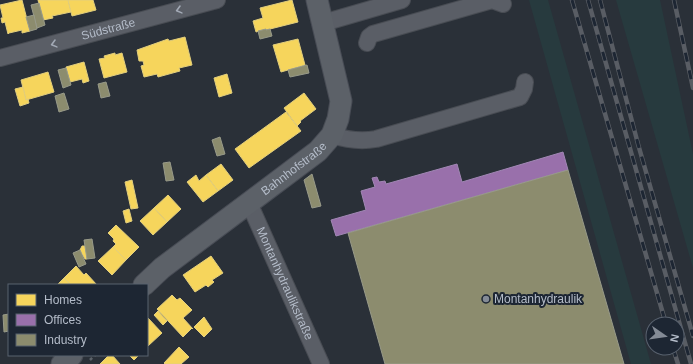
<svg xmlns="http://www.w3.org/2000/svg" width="693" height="364" font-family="Arial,sans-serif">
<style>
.green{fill:#273a3e}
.homes{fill:#f6d55c;stroke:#e2ce7d}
.offices{fill:#9970ab;stroke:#a187b4}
.industry{fill:#8c8c6e;stroke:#989a89}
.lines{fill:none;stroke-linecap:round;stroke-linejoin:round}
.minor-casing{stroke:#484c53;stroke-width:18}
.major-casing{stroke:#484c55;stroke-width:23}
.path{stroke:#5d636a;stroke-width:2.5;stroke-dasharray:3 3;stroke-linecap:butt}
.minor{stroke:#5a5e66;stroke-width:16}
.major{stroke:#5c6168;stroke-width:21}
.rail-casing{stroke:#595d64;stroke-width:4.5}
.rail{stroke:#1d2633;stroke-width:3;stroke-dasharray:9;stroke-linecap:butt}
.oneway{stroke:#a2a9b5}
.poi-dot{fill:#848b96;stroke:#1d2633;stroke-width:1.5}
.labels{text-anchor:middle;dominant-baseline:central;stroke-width:4;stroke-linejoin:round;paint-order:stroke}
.street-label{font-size:12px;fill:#b4bcc9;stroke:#1d2633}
.poi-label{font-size:12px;fill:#b4bcc9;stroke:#1d2633;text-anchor:start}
</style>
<rect width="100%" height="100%" fill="#2a3038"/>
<g class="green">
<path d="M529 0H548L651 364H631Z"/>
<path d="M616 0H660L693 154V268Z"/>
</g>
<g class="homes">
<path d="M22 0 30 31 22 33V30L9 33 8 34 5 22 2 23 1 18H3L0 5Z"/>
<path d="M38 0H68L71 12 52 16 53 18 43 20Z"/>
<path d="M68 0H93L96 10 72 16Z"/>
<path d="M292 0 298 22 266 30V29L256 32 253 21 263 18 260 8Z"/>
<path d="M185 37 192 65 179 68 180 71 158 77 157 74 144 77 141 66 144 65 143 61H139L137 50 168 39 169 41Z"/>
<path d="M298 39 305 65 281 72 273 45Z"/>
<path d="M115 53V55L122 53 127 72 104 78 99 59 105 58 104 56Z"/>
<path d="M84 62 89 81 83 83 82 79 70 82 66 67Z"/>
<path d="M48 72 54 92 26 100 21 80Z"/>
<path d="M227 74 232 93 219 97 214 78Z"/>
<path d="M23 87 26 100 28 99 29 103 20 106 15 89Z"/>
<path d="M304 93 316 109 300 121 301 122 297 126 284 108Z"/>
<path d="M286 112 301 131 249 168 235 149Z"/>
<path d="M221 164 233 180 218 191 206 175Z"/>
<path d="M196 175 199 181 206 175 218 191 203 202 187 182Z"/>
<path d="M132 180 138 208 131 209 125 182Z"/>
<path d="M168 195 181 209 167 222 154 208Z"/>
<path d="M154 208 167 222 153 235 140 221Z"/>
<path d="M129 209 132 221 126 223 123 211Z"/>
<path d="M116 225 139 247 126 260 113 247 116 244 113 241 114 239 108 233Z"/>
<path d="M82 246H85L87 259H85L80 250Z"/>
<path d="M113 247 126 260 112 275 98 261Z"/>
<path d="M211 256 223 273 212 280 214 282 208 287 206 285 195 292 183 275Z"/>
<path d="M76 266 84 275 86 273 97 285H71L64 278Z"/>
<path d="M64 278 71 285H57Z"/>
<path d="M172 295 177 300 180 298 192 310 183 318 193 329 192 328 183 337 157 309Z"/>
<path d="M158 311 167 321 163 325 154 315Z"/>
<path d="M204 317 212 329 204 337 194 327Z"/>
<path d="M148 318 162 333 148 346 147 319Z"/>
<path d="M179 347 189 357 181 364H165L164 363Z"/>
<path d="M109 355H112L120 364H100Z"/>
<path d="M129 355H139L134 360Z"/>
</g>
<path class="offices" d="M563 152 568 170 336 236 331 220 366 210 361 191 375 187 372 178 377 177 379 182 385 181 386 184 457 164 462 182Z"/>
<g class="industry">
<path d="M39 3 45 25 37 28 31 5Z"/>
<path d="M34 15 37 29 30 31 26 17Z"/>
<path d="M266 29V30L270 29 272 36 260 39 258 31Z"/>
<path d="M307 65 309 73 290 77 288 70Z"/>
<path d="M66 68 71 85 63 88 58 70Z"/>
<path d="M106 82 110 96 101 98 98 84Z"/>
<path d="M64 93 69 109 59 112 55 96Z"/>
<path d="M220 137 225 154 217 156 212 140Z"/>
<path d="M170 162 174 180 166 181 163 163Z"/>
<path d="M568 170 624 364H385L348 233Z"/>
<path d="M312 174 321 206 312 208 304 180Z"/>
<path d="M92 239 95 258 87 259 84 240Z"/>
<path d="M80 250 86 264 79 267 73 253Z"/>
<path d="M9 314V331L4 332 3 315Z"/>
</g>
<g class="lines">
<defs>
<g id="minor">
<path d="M323 23 402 0"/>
<path d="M367 43 369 37 373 34 492 0 503 4"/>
<path id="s1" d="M0 58 217 0"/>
<path d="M332 135C347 140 360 142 376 139L520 97 524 89 525 82"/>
<path id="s2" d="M249 203 321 364"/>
</g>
<g id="major">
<path id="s3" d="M144 285 162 268 318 151 332 135 338 119 341 101 317 0"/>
<path d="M62 364 72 355"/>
</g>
</defs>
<use href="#minor" class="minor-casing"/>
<use href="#major" class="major-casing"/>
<path class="path" d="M90 360 95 355"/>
<use href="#minor" class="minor"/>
<use href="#major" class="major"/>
<defs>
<g id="rail">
<path d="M572 0 666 324"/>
<path d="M588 0 691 364"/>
<path d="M600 0 638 144 693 336"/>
<path d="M674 0 693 88"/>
<path d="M673 348 678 364"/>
</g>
</defs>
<use href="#rail" class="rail-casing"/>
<use href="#rail" class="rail"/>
</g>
<defs><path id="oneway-chevron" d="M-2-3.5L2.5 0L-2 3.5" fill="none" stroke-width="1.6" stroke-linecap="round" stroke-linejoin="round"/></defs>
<g class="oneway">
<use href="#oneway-chevron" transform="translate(179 10) rotate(165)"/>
<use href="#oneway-chevron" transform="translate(54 44) rotate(165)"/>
</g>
<circle class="poi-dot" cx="486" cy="299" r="4"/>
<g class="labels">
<g class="street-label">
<text stroke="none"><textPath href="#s1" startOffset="112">Südstraße</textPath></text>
<text stroke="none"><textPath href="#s3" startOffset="190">Bahnhofstraße</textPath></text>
<text stroke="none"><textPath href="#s2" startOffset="88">Montanhydraulikstraße</textPath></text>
</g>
<g class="poi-label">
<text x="494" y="299">Montanhydraulik</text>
</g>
</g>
<rect x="8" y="284" width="140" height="72" fill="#1d2633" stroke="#59626f"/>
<rect x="16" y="294" width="20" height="12" fill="#f6d55c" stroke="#59626f"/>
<text x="44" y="304" font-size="12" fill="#b4bcc9">Homes</text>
<rect x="16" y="314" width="20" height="12" fill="#9970ab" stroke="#59626f"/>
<text x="44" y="324" font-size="12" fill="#b4bcc9">Offices</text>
<rect x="16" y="334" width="20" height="12" fill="#8c8c6e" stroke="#59626f"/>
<text x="44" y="344" font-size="12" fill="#b4bcc9">Industry</text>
<g transform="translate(665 336) rotate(103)"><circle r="19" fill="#1d2633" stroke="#59626f"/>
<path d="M0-3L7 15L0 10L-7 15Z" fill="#848b96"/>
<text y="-6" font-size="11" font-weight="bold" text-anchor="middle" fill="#b4bcc9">N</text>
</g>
</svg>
